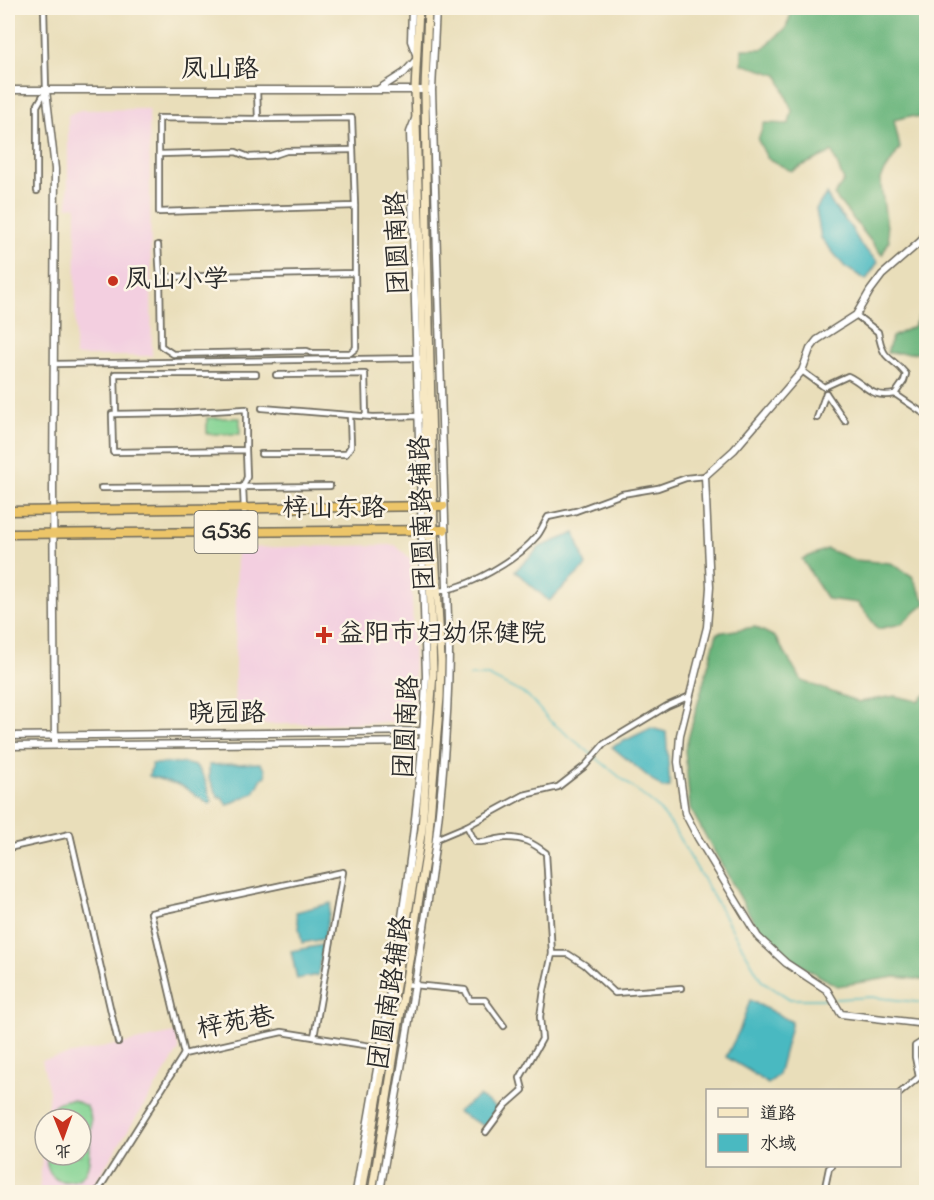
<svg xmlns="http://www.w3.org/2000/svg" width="934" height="1200" font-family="'Indie Flower','LXGW WenKai TC',sans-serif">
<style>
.built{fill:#f3cfe0}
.green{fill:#83d393;stroke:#577f5f;stroke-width:1.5}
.forest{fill:#6ab57d;stroke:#4a7054;stroke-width:1.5}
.water{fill:#4ab9c1;stroke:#3a7276;stroke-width:1.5}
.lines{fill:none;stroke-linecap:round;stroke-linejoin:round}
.stream{stroke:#4ab9c1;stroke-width:1.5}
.minor-casing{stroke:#6e6a5d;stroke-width:8}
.tertiary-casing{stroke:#6e6a5d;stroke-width:9}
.secondary-casing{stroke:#6e6a5d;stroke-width:10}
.trunk-casing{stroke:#6e6a5d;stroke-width:11}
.minor{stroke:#fff;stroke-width:4.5}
.tertiary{stroke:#fff;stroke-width:6}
.secondary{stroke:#f7e8c3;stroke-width:7}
.trunk{stroke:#ecc569;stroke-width:8}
.poi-dot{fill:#c8321e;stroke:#fcf5e5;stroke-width:2}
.labels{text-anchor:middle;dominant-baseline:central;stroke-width:5;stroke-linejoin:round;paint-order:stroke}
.shield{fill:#fcf5e5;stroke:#6a6863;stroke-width:1.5}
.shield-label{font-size:24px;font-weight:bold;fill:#2b2b2b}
.street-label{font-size:26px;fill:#2b2b2b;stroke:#fcf5e5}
.poi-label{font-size:26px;fill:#2b2b2b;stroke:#fcf5e5;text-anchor:start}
</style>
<rect width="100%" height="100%" fill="#fcf5e5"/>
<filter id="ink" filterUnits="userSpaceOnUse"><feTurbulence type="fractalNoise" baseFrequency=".0167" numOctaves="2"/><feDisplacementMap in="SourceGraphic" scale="12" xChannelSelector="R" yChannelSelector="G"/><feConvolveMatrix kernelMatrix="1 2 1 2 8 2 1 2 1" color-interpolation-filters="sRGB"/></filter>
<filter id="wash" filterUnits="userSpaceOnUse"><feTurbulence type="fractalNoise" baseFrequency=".008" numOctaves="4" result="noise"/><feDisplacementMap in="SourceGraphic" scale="24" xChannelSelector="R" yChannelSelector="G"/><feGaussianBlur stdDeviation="1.35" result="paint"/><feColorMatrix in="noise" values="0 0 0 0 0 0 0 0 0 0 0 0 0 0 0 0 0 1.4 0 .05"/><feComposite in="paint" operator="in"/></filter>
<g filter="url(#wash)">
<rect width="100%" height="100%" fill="#e9deba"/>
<g class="built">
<path d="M149 109 152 356H75L76 206 68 207V115L80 110Z"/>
<path d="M395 545 411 559 415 711 401 722 234 725 237 548Z"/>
<path d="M175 1033 179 1050 89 1192 39 1191 45 1129V1155H81V1119H46L49 1092 42 1060Z"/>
</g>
<g class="green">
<rect x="207" y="418" width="33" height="16"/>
<path d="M66 1100H74L86 1106C93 1116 91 1127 90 1138 90 1148 91 1162 86 1171 80 1183 58 1186 50 1173 47 1168 46 1161 47 1155H81V1119H48C49 1108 55 1102 66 1100Z"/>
</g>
<g class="forest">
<path d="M793 8H926V115L921 118 910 116 894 120 900 148 880 179 889 241 882 255 834 195 844 181 832 152 791 171 767 158 758 140 764 123 789 124 792 111 778 75 742 64V49H762L786 28Z"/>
<path d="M926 311V353H887L892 337 914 326 920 313Z"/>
<path d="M827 549 854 560 891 563 912 576 926 603 901 624 878 629 858 603 827 599 802 559Z"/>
<path d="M755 627 775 637 802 681 859 702 895 696 918 701 926 694V980L895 977 837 986 786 957 754 922 690 808 685 750 717 633Z"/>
</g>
<g class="water">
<path d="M826 194 834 207 850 226 861 245 878 262 866 280 845 267 821 238 816 209Z"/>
<path d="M575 533 586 566 549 601 515 571 540 547Z"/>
<path d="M651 728 666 732 670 787 662 788 612 747Z"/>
<path d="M182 763 196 766 204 777 212 802 209 804 182 786 149 776 152 764Z"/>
<path d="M260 763 265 770 266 776 262 778 254 793 227 805 222 798 218 797 209 778V765Z"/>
<path d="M331 903 324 939 302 943 296 912Z"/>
<path d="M323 945 318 975 297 979 291 951Z"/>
<path d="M750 1000 792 1022 778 1075 768 1084 748 1070 726 1057 740 1029Z"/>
<path d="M479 1096 497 1108 486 1127 457 1112Z"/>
</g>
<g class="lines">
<g class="stream">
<path d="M469 676H488L528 696 549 720 657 807 671 824 762 981 790 999H831"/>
<path d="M836 999 871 997 926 1003"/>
</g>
</g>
</g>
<g filter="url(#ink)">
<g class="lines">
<defs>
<g id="minor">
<path d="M257 90 258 119 352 118 355 206 159 212V118L258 119"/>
<path d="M159 154 236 152 249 157 271 156 286 151 353 150"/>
<path d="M37 191V106L46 90 44 8"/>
<path d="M158 245 160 277 355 273V206"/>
<path d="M160 277 161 346 173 354 307 351 312 353H350L356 348 355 273"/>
<path d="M856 315 878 332C884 364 890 354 906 374L904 381 895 394 926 415"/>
<path d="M54 364 423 358"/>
<path d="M802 371 824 387 848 376C867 385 870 399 895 394"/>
<path d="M276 375 365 374 366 416"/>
<path d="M826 393 845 421"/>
<path d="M262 408 373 417 425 416"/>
<path d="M116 414 115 374H256"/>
<path d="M817 418 826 393"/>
<path d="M261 454H346L351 446 350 415"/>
<path d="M101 488 243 487 247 477 246 450 113 452 112 414 176 413 246 409V450"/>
<path d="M245 532 243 487 330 486"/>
<path d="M437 591C467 589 517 560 536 537 541 532 544 523 548 517L576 511 622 494 658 488 686 478 705 476"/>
<path d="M467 826 475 842C486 843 494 839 505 838 522 837 533 843 546 853L552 954 544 990 540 1017 542 1039 520 1078 523 1090 506 1105 486 1132"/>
<path d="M436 839 467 826 524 795 558 787 585 766 604 744 667 706 690 696"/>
<path d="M8 848 70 834 118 1042"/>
<path d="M552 954H568L585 965 615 993 681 988"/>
<path d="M404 984 465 990 470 1000H485L504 1026"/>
<path d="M184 1054 151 913 343 872 314 1037"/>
<path d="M900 1093 919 1077 915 1057V1046L926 1039"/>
<path d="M97 1192 184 1054 282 1032 383 1048"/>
<path d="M824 1192 829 1168 832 1166"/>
</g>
<g id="tertiary">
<path d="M412 8 411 41 416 54"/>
<path d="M379 89 404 73 416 60"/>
<path d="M8 90H428"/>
<path d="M46 90 55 169 53 490 55 745"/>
<path d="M926 232 921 241 882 275 870 291 856 315 817 340 810 349 802 371 734 450 705 476 710 587 707 627 680 735 678 762 685 813 698 838 758 937 786 963 827 990 841 1014 926 1024"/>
<path d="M8 736 428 731"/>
<path d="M8 746 427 742"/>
<path d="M356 1192C384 1021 420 850 426 676L410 132 415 119"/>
<path d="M380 1192C409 1014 447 834 449 652L432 90 436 8"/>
</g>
<g id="secondary">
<path d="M362 1192 422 829 433 673 415 90 419 8"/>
<path d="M372 1192 428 842 440 697 441 661 434 530 427 241 425 90 428 8"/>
</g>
<g id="trunk">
<path d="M8 511 443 506"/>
<path d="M8 534 444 530"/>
</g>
</defs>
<use href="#minor" class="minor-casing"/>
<use href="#tertiary" class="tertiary-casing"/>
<use href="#secondary" class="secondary-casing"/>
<use href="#trunk" class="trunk-casing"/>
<use href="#minor" class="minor"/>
<use href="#tertiary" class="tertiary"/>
<use href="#secondary" class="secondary"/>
<use href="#trunk" class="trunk"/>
</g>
</g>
<g class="poi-dot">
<circle cx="113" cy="281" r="6"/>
<path d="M321 626h6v6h6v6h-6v6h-6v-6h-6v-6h6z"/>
</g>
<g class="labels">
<rect class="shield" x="194.5" y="511" width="63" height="42" rx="4.5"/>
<g class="shield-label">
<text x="226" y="532">G536</text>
</g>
<g class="street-label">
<text x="220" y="71">凤山路</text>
<text transform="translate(399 243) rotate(-92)">团圆南路</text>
<text x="334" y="510">梓山东路</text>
<text transform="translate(424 513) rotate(-92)">团圆南路辅路</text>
<text x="227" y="715">晓园路</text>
<text transform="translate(408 727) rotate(-87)">团圆南路</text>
<text transform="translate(392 993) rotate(-81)">团圆南路辅路</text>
<text transform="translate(236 1024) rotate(-11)">梓苑巷</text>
</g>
<g class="poi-label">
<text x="125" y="281">凤山小学</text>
<text x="338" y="635">益阳市妇幼保健院</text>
</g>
</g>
<rect width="934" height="1200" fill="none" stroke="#fcf5e5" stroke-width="30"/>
<rect x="706" y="1089" width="195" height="78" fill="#fcf5e5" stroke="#a8a49b" stroke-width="1.5"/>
<rect x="718" y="1108" width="30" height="9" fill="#f7e8c3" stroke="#a8a49b" stroke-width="1.5"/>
<text x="760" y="1119" font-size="18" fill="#2b2b2b">道路</text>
<rect x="718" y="1134" width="30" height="18" fill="#4ab9c1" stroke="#a8a49b" stroke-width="1.5"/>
<text x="760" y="1149" font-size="18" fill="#2b2b2b">水域</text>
<g transform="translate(63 1137) rotate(179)"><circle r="28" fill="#fcf5e5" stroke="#a8a49b" stroke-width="1.5"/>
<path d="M0-4.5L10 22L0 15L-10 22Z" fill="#c8321e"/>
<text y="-9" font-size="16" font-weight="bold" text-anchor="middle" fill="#2b2b2b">北</text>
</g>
</svg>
